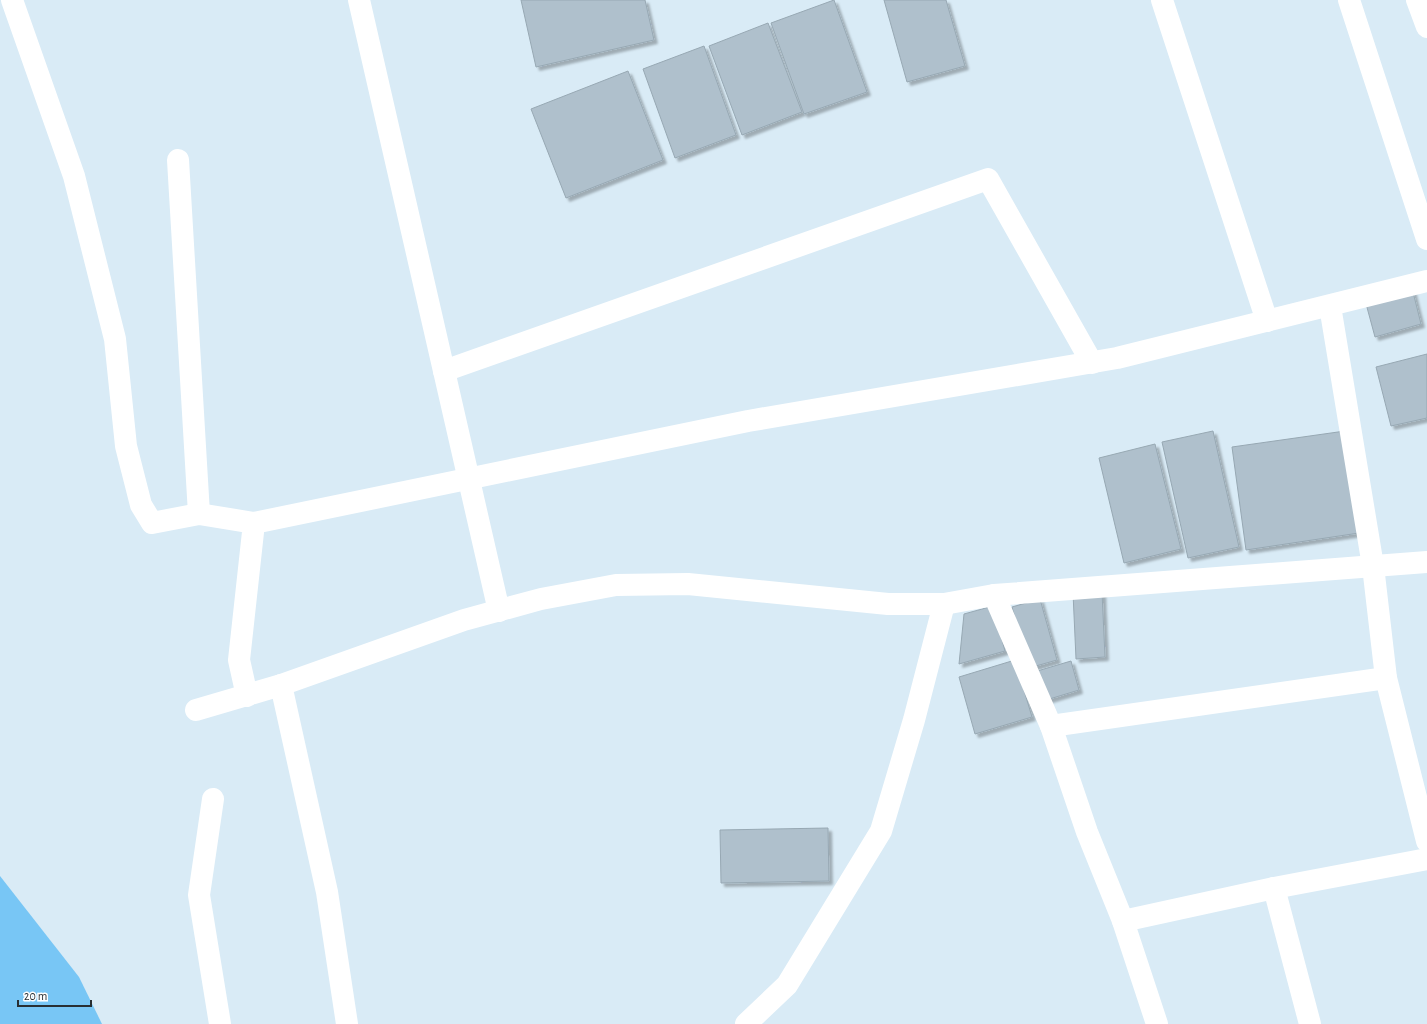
<svg xmlns="http://www.w3.org/2000/svg" width="1427" height="1024" font-family="'Alegreya Sans',sans-serif">
<style>
.water{fill:#78c6f5}
.building{fill:#afc0cc;stroke:#97a8b3;filter:url(#shadow)}
.lines{fill:none;stroke-linecap:round;stroke-linejoin:round}
.street{stroke:#fff;stroke-width:22}
</style>
<defs>
<filter id="shadow"><feDropShadow dx="3.5" dy="3.5" stdDeviation="1" flood-color="#0004"/></filter>
</defs>
<rect width="100%" height="100%" fill="#d9ebf6"/>
<path class="water" d="M0 876 79 977 102 1024H0Z"/>
<g class="building">
<path d="M521 0H645L654 40 536 67Z"/>
<path d="M834 0 867 92 804 114 771 23Z"/>
<path d="M884 0H946L965 66 907 82Z"/>
<path d="M768 23 802 112 742 135 709 46Z"/>
<path d="M704 46 736 135 675 158 643 69Z"/>
<path d="M628 71 663 160 566 198 531 109Z"/>
<path d="M1412 288 1421 324 1375 337 1365 300Z"/>
<path d="M1427 354V418L1391 426 1376 367Z"/>
<path d="M1213 431 1239 547 1188 558 1162 442Z"/>
<path d="M1345 431 1359 533 1246 550 1232 447Z"/>
<path d="M1155 444 1181 549 1124 563 1099 458Z"/>
<path d="M1102 592 1105 657 1076 659 1073 593Z"/>
<path d="M1040 599 1057 660 1029 668 1012 607Z"/>
<path d="M993 606 1005 651 959 664 964 614Z"/>
<path d="M1015 660 1032 717 975 734 959 677Z"/>
<path d="M1071 661 1079 690 1043 701 1034 672Z"/>
<path d="M828 828 829 881 721 883 720 830Z"/>
</g>
<g class="lines">
<g class="street">
<path d="M12 0 74 176 115 339 126 446 141 505 152 523 199 514 254 523 239 660 247 696"/>
<path d="M359 0 499 611"/>
<path d="M1162 0 1267 321"/>
<path d="M1349 0 1427 239"/>
<path d="M1417 0 1427 27"/>
<path d="M178 160 199 514"/>
<path d="M1330 306 1373 566 1386 678 1427 841"/>
<path d="M444 371 988 179 1092 363"/>
<path d="M254 523 748 421 1117 358 1427 281"/>
<path d="M994 595 1051 726 1087 832 1123 921 1157 1024"/>
<path d="M281 685 327 892 347 1024"/>
<path d="M196 710 281 685 464 620 541 599 616 585 688 584 888 604H944L994 595 1427 562"/>
<path d="M1051 726 1386 678"/>
<path d="M213 799 199 895 220 1024"/>
<path d="M1274 888 1310 1024"/>
<path d="M1123 921 1274 888 1427 859"/>
<path d="M746 1024 787 985 881 831 914 720 944 604"/>
</g>
</g>
<path d="M18 1000v6h73v-6" fill="none" stroke="#282f33" stroke-width="2"/>
<text x="24" y="1000" font-size="12" fill="#282f33" stroke="#ffffff" stroke-width="3" paint-order="stroke">20 m</text>
</svg>
